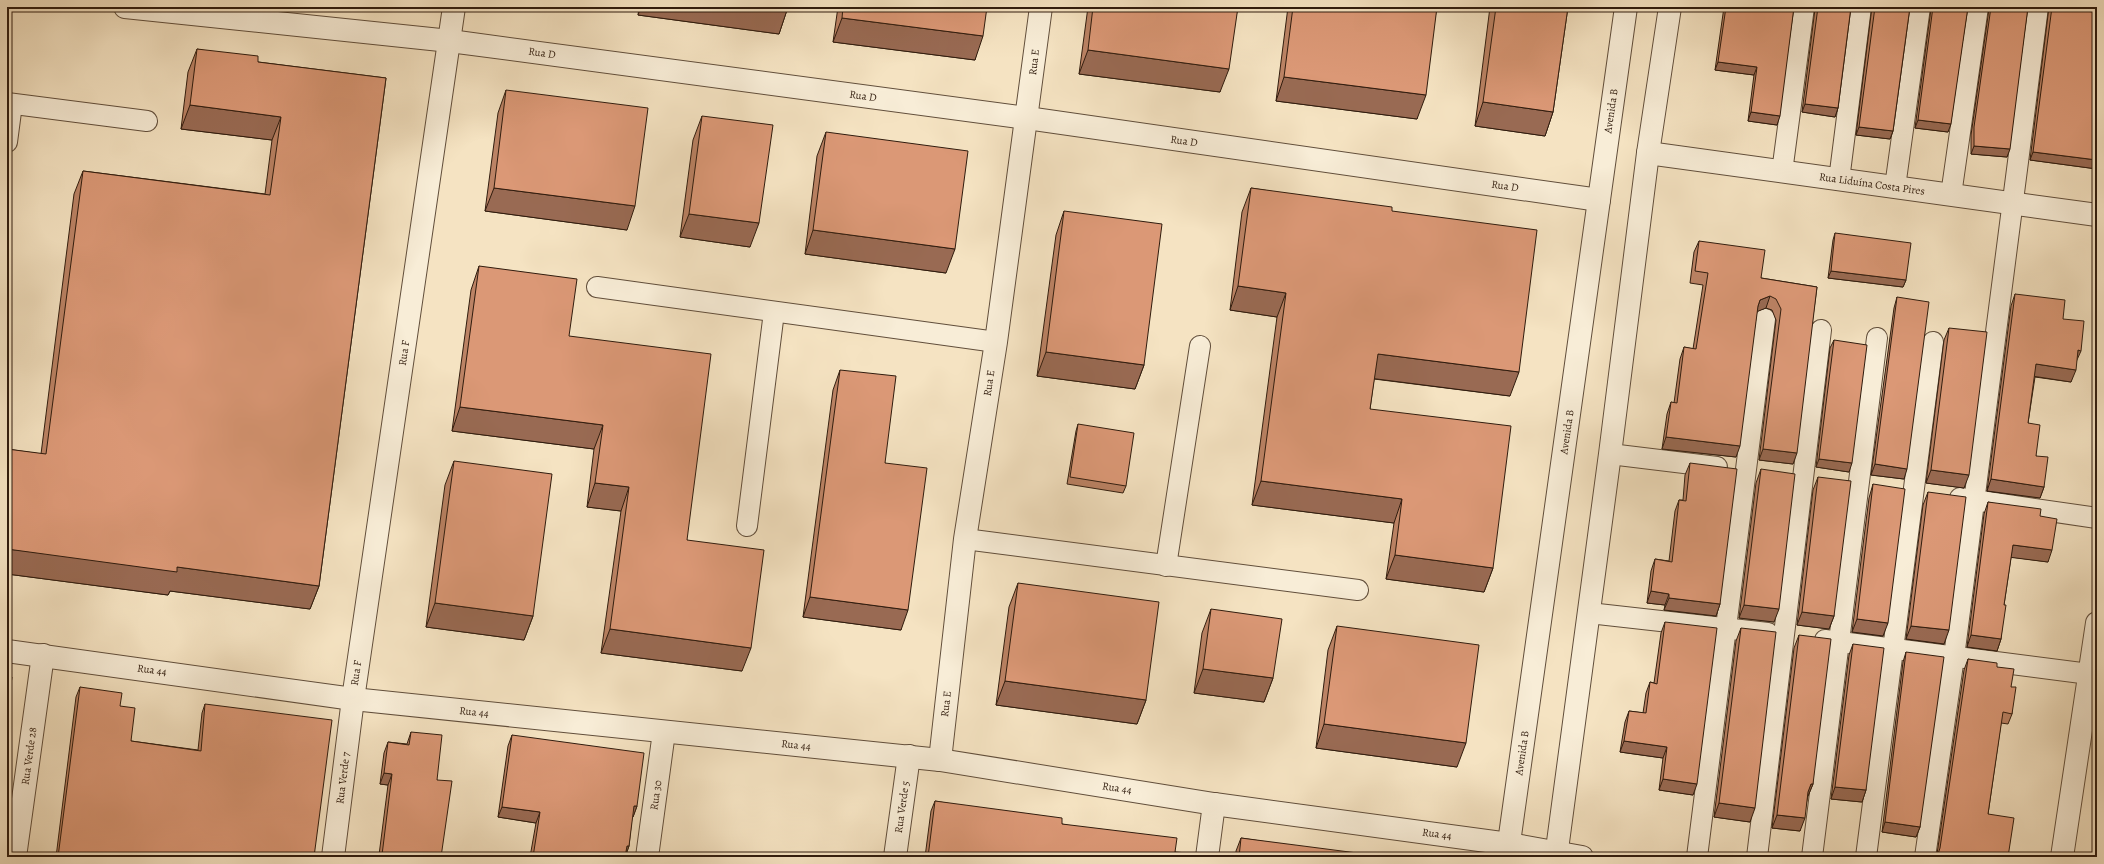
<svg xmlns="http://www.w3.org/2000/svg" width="2104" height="864" font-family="Alegreya,serif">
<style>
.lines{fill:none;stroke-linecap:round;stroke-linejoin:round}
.lane-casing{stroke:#614e3b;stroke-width:22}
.street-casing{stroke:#614e3b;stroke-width:24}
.lane{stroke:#f8edd7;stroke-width:20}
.street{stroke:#f8edd7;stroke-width:22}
.wall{fill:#bc8365;stroke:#301c0e}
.shaded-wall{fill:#996a53;stroke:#301c0e}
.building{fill:#db9876;stroke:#301c0e}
.labels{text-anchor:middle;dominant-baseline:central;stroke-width:3;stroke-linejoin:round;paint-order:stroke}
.street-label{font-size:11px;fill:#301c0e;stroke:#f8edd7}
</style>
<rect width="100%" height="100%" fill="#f5e3c2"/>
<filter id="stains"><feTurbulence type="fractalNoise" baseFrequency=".005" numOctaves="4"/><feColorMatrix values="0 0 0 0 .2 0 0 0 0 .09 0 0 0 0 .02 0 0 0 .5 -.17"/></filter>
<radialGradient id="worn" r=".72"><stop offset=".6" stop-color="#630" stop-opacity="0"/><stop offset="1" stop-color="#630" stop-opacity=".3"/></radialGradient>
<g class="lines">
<defs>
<g id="lane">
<path d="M7 103 147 121"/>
<path d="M7 142 12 104"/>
<path d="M1782 172 1804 7"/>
<path d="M1839 180 1861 7"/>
<path d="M1895 187 1920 7"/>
<path d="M1951 195 1978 7"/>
<path d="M597 287 996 342"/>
<path d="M1610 454 1717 467"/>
<path d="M1960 498 2097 518"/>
<path d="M747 526 774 312"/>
<path d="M965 539 1358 590"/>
<path d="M1166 566 1200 346"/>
<path d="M1589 613 1768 633"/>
<path d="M1825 640 2097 675"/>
<path d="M1697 857 1765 319"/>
<path d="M1757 857 1821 330"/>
<path d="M1812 857 1877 338"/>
<path d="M1866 857 1933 342"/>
<path d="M1925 857 1954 657 2038 7"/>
</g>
<g id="street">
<path d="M125 7 450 41 1027 118 1599 200"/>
<path d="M2079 7 2097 9"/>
<path d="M1648 153 2097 215"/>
<path d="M7 651 353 699 940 760 1214 804 1509 844 1582 857"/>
<path d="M940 760 965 539 996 342 1041 7"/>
<path d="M15 857 43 655"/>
<path d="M333 857 353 699 454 7"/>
<path d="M647 857 664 732"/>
<path d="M895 857 909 756"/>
<path d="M1207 857 1214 804"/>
<path d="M1507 857 1626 7"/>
<path d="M1556 857 1610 454 1648 153 1670 7"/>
<path d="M2062 857 2097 623"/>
</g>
</defs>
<use href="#lane" class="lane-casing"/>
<use href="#street" class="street-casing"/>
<use href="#lane" class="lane"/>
<use href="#street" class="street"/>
</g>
<g class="wall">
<path d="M639 7H788L779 34 638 15Z"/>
<path d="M838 7H987L975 60 833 42Z"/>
<path d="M1088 7H1238L1220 92 1079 74Z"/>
<path d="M1288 7H1437L1417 119 1276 101Z"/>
<path d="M1490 7H1568L1553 112 1545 136 1475 126Z"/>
<path d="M1724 7H1794L1777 125 1748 121 1754 75 1715 70Z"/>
<path d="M1815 7H1851L1838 108 1835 117 1802 112 1815 9Z"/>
<path d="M1872 7H1910L1893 131 1890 139 1856 135Z"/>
<path d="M1931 7H1968L1948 132 1915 128 1931 9Z"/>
<path d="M1989 7H2028L2007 157 1971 154V135L1989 9Z"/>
<path d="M2049 7H2073L2074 9 2081 11 2097 12V169L2030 160Z"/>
<path d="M197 49 258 62 386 78 319 586 310 609 170 591 168 595 7 574V449L41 454 74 194 83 171 265 194 272 140 181 129 188 72Z"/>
<path d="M506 90 627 230 485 211 498 113Z"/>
<path d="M702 116 750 247 680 237 693 140Z"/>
<path d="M826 132 946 273 805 254 817 156Z"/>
<path d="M1251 188 1392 211 1510 396 1374 379 1370 409 1493 568 1484 592 1386 579 1394 523 1252 505 1277 317 1230 310 1242 212Z"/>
<path d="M1064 211 1144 365 1135 389 1037 376 1056 235Z"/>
<path d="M1835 233 1906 280 1903 287 1828 278 1833 240Z"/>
<path d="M1699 241 1761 278 1817 287 1793 464 1759 460 1776 320 1772 310 1766 308 1757 311 1736 457 1662 449 1667 414 1671 402 1674 403 1680 359 1684 347 1693 349 1703 285 1690 283 1694 252Z"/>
<path d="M479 266 569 336 687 540 742 671 601 653 621 511 587 507 594 449 452 431 471 290Z"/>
<path d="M2015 294 2063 319 2076 362 2071 382 2035 377 2028 423 2036 456 2044 487 2040 498 1987 491 2011 306Z"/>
<path d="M1897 297 1904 479 1871 475 1894 308Z"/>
<path d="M1949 328 1964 488 1926 483 1944 340Z"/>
<path d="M1834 340 1849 472 1816 467 1830 348Z"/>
<path d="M840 370 885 463 901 630 803 617 833 390Z"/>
<path d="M1078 424 1126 486 1123 493 1067 484 1076 431Z"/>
<path d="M454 461 533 616 524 640 426 627 445 485Z"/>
<path d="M1690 463 1720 604 1716 616 1664 610 1665 605 1647 603 1651 571 1655 559 1669 561 1675 511 1679 500H1683L1685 475Z"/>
<path d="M1761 469 1774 622 1739 618 1756 483Z"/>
<path d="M1818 477 1834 616 1829 629 1797 625 1813 490Z"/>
<path d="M1873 484 1883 636 1852 632 1869 498Z"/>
<path d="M1928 492 1944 644 1906 639 1923 505Z"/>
<path d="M1988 502 2040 516 2048 562 2011 557 2004 605 2001 639 1997 651 1967 647 1984 514Z"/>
<path d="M1018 583 1146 700 1137 724 996 705 1009 607Z"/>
<path d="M1211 609 1273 678 1264 702 1194 693 1202 633Z"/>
<path d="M1665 622 1693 795 1659 790 1663 758 1620 752 1625 722 1629 711 1643 713 1646 693 1650 682 1654 683 1661 633Z"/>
<path d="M1337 626 1457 767 1316 748 1328 650Z"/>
<path d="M1741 628 1750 822 1714 817 1736 641Z"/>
<path d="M1799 635 1813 784 1808 796 1800 831 1772 828 1794 648Z"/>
<path d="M1853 644 1866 790 1862 802 1831 799 1849 655Z"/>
<path d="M1906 652 1920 827 1916 837 1882 832 1903 662Z"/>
<path d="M1968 659 1997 667 2011 687 2012 714 2008 724 2001 723 1988 814 1937 854 1964 670Z"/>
<path d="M80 687 120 706 131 741 198 750 202 713 205 704 314 857H56L76 697Z"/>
<path d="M411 732 437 780 441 857H369L370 853 379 855 388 785 380 784 384 753 388 742 407 744Z"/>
<path d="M512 735 637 806 633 817H632L629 846 625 857H530L536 823 498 817 508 746Z"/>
<path d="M935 801 1062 824 1175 852 1187 857H925L931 811Z"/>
<path d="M1241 838 1365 857H1236V851Z"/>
</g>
<g class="shaded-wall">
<path d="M641 7H766L787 10 779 34 638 15Z"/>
<path d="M842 18 983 36 975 60 833 42Z"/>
<path d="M1088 50 1229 69 1220 92 1079 74Z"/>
<path d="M1718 62 1757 67 1754 75 1715 70Z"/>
<path d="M1284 77 1426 95 1417 119 1276 101Z"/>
<path d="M1483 102 1553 112 1545 136 1475 126Z"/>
<path d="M1805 104 1838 108 1835 117 1802 112Z"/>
<path d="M190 105 281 117 272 140 181 129Z"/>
<path d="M1751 112 1780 116 1777 125 1748 121Z"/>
<path d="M1918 120 1951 124 1948 132 1915 128Z"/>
<path d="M1859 127 1893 131 1890 139 1856 135Z"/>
<path d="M1974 146 2010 149 2007 157 1971 154Z"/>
<path d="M2033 152 2097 160V169L2030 160Z"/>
<path d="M494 188 635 206 627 230 485 211Z"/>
<path d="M689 214 759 223 750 247 680 237Z"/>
<path d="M813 230 955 249 946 273 805 254Z"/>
<path d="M1831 271 1906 280 1903 287 1828 278Z"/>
<path d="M1238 286 1286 293 1277 317 1230 310Z"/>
<path d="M1770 296 1766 308 1756 312 1754 318 1760 300Z"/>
<path d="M2078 350 2081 351 2076 362Z"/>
<path d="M1046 352 1144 365 1135 389 1037 376Z"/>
<path d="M1378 354 1519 372 1510 396 1369 378Z"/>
<path d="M2036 364 2076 370 2071 382 2032 376Z"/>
<path d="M460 407 603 425 594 449 452 431Z"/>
<path d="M1666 437 1740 446 1736 457 1662 449Z"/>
<path d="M1763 449 1797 453 1793 464 1759 460Z"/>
<path d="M1819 459 1852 463 1849 472 1816 467Z"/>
<path d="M1875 464 1907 469 1904 479 1871 475Z"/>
<path d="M1931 470 1969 475 1964 488 1926 483Z"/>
<path d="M1991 479 2044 487 2040 498 1987 491Z"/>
<path d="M1261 481 1402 499 1394 523 1252 505Z"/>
<path d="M595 483 629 487 621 511 587 507Z"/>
<path d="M2013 545 2052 550 2048 562 2008 557Z"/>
<path d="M7 549 177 567 319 586 310 609 170 591 168 595 7 574Z"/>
<path d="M1395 555 1493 568 1484 592 1386 579Z"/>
<path d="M1651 591 1669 594 1665 605 1647 603Z"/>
<path d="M810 597 908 610 901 630 803 617Z"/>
<path d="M1669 598 1720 604 1716 616 1664 610Z"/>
<path d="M435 603 533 616 524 640 426 627Z"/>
<path d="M1744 605 1779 609 1774 622 1739 618Z"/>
<path d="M1802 612 1834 616 1829 629 1797 625Z"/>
<path d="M1857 619 1888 623 1883 636 1852 632Z"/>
<path d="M1911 626 1949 630 1944 644 1906 639Z"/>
<path d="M610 629 751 648 742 671 601 653Z"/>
<path d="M1971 635 2001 639 1997 651 1967 647Z"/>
<path d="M1203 669 1273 678 1264 702 1194 693Z"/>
<path d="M1005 681 1146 700 1137 724 996 705Z"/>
<path d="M1324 724 1466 743 1457 767 1316 748Z"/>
<path d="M1624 741 1667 747 1663 758 1620 752Z"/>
<path d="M384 773 392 774 388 785 380 784Z"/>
<path d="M1663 779 1697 784 1693 795 1659 790Z"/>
<path d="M1811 784H1813L1808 796H1806Z"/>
<path d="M1835 787 1866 790 1862 802 1831 799Z"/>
<path d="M1719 803 1755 808 1750 822 1714 817Z"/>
<path d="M634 806H637L633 817H630Z"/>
<path d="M502 807 540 812 536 823 498 817Z"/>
<path d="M1777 815 1805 818 1800 831 1772 828Z"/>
<path d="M1885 822 1920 827 1916 837 1882 832Z"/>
<path d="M627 846H629L625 857Z"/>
</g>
<g class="building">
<path d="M766 7H788L787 10Z"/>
<path d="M843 7H987L983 36 842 18Z"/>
<path d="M1093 7H1238L1229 69 1088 50Z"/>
<path d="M1293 7H1437L1426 95 1284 77Z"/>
<path d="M1496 7H1568L1553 112 1483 102Z"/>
<path d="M1726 7H1794L1780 116 1751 112 1757 67 1718 62Z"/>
<path d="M1818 7H1851L1838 108 1805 104Z"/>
<path d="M1875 7H1910L1893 131 1859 127Z"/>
<path d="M1933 7H1968L1951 124 1918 120Z"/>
<path d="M1991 7H2028L2010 149 1974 146V127Z"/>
<path d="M2052 7H2073L2074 9 2081 11 2097 12V160L2033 152Z"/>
<path d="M197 49 258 56V62L386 78 319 586 177 567V572L7 549V449L46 454 83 171 270 195 281 117 190 105Z"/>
<path d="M506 90 648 108 635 206 494 188Z"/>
<path d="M702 116 773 125 759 223 689 214Z"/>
<path d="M826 132 968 151 955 249 813 230Z"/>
<path d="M1251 188 1392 207V211L1537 230 1519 372 1378 354 1370 409 1511 426 1493 568 1395 555 1402 499 1261 481 1286 293 1238 286Z"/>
<path d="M1064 211 1162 224 1144 365 1046 352Z"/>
<path d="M1835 233 1911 243 1906 280 1831 271Z"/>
<path d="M1699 241 1765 250 1761 278 1817 287 1797 453 1763 449 1781 309 1776 299 1770 296 1760 300 1758 306 1740 446 1666 437 1671 402 1677 403 1684 347 1696 349 1708 273 1695 271Z"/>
<path d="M479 266 577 279 569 336 711 354 687 540 764 550 751 648 610 629 629 487 595 483 603 425 460 407Z"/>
<path d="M2015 294 2065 300 2063 319 2084 321 2081 351 2078 350 2076 370 2036 364 2028 423 2040 425 2036 456 2048 457 2044 487 1991 479Z"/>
<path d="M1897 297 1929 302 1907 469 1875 464Z"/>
<path d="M1949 328 1987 332 1969 475 1931 470Z"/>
<path d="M1834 340 1867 345 1852 463 1819 459Z"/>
<path d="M840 370 896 376 885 463 927 468 908 610 810 597Z"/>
<path d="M1078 424 1134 433 1126 486 1070 477Z"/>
<path d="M454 461 552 474 533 616 435 603Z"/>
<path d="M1690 463 1737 469 1720 604 1669 598V594L1651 591 1655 559 1672 562 1679 500 1686 501Z"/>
<path d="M1761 469 1795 474 1779 609 1744 605Z"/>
<path d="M1818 477 1851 481 1834 616 1802 612Z"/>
<path d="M1873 484 1905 489 1888 623 1857 619Z"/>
<path d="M1928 492 1966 497 1949 630 1911 626Z"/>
<path d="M1988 502 2041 509 2040 516 2057 519 2052 550 2013 545 2004 605H2006L2001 639 1971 635Z"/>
<path d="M1018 583 1159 602 1146 700 1005 681Z"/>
<path d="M1211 609 1282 619 1273 678 1203 669Z"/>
<path d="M1665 622 1717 628 1697 784 1663 779 1667 747 1624 741 1629 711 1646 713 1650 682 1657 684Z"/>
<path d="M1337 626 1479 645 1466 743 1324 724Z"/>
<path d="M1741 628 1776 632 1755 808 1719 803Z"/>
<path d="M1799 635 1831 639 1813 784H1811L1808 792 1805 818 1777 815Z"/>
<path d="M1853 644 1884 648 1866 790 1835 787Z"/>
<path d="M1906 652 1944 657 1920 827 1885 822Z"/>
<path d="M1968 659 1997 663V667L2014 669 2011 687H2016L2012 714 2003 712 1988 814 2014 818 2008 857H1933L1938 854 1940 848Z"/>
<path d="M7 676 12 677 7 714Z"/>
<path d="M80 687 122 693 120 706 135 708 131 741 201 751 205 704 332 720 314 857H58Z"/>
<path d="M411 732 442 735 437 780 452 781 441 857H370V853L382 855 392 774 384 773 388 742 409 745Z"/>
<path d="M512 735 644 753 637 806H634L629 846H627L625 857H533L540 812 502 807Z"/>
<path d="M935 801 1062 818V824L1177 838 1175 852 1188 853 1187 857H928Z"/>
<path d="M1241 838 1365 854V857H1239Z"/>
</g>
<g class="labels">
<g class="street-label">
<text transform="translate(542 53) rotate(8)">Rua D</text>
<text transform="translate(1034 62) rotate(-83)">Rua E</text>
<text transform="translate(863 96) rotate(8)">Rua D</text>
<text transform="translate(1611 111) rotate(-82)">Avenida B</text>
<text transform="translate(1184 141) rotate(8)">Rua D</text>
<text transform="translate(1872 184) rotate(8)">Rua Liduína Costa Pires</text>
<text transform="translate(1505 186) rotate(8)">Rua D</text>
<text transform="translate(404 353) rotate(-82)">Rua F</text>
<text transform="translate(989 383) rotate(-81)">Rua E</text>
<text transform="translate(1567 432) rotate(-82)">Avenida B</text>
<text transform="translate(152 670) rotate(8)">Rua 44</text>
<text transform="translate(356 673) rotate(-82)">Rua F</text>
<text transform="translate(946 704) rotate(-84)">Rua E</text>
<text transform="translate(474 712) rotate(6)">Rua 44</text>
<text transform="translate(796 745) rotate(6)">Rua 44</text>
<text transform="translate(1522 753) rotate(-82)">Avenida B</text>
<text transform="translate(29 756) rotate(-82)">Rua Verde 28</text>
<text transform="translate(343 778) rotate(-83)">Rua Verde 7</text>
<text transform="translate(1117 788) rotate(9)">Rua 44</text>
<text transform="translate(656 795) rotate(-82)">Rua 30</text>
<text transform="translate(902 807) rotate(-82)">Rua Verde 5</text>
<text transform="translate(1437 834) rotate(8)">Rua 44</text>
</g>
</g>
<rect width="2104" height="864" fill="none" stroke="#f5e3c2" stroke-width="24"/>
<rect x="8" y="8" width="2088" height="848" fill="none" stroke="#301c0e" stroke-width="2"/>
<rect x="12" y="12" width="2080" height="840" fill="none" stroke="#301c0e"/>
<rect width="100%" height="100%" filter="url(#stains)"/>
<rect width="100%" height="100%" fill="url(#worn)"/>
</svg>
